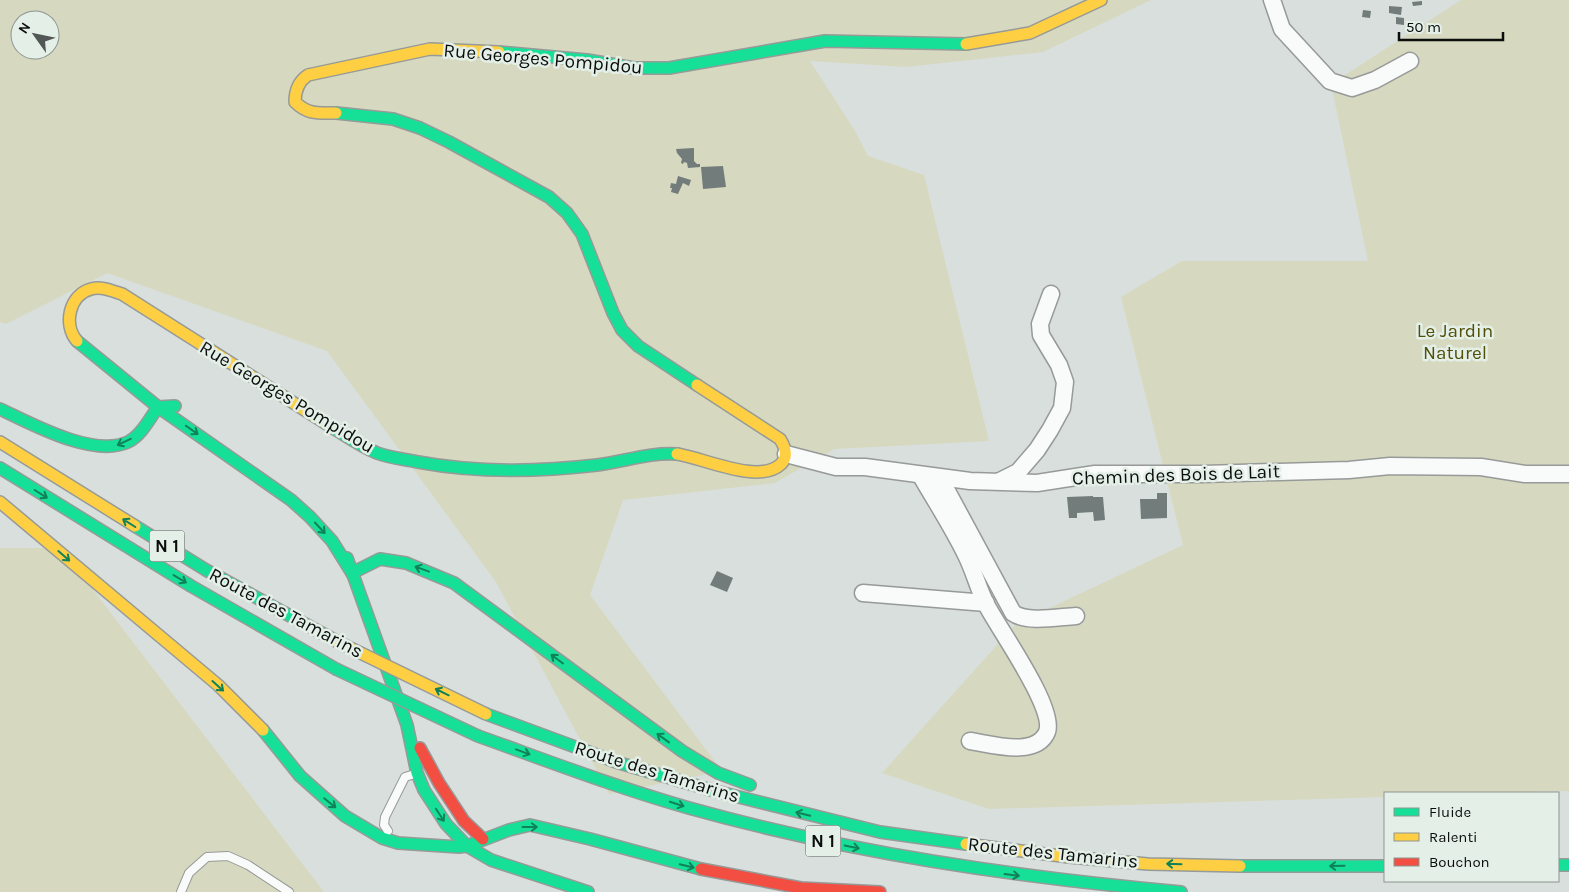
<svg xmlns="http://www.w3.org/2000/svg" width="1569" height="892" font-family="Karla,sans-serif">
<style>
.green{fill:#d6d9bf;fill-rule:evenodd}
.building{fill:#727d7b}
.lines{fill:none;stroke-linecap:round;stroke-linejoin:round}
.lane-casing{stroke:#969a98;stroke-width:10}
.street-casing{stroke:#969a98;stroke-width:19}
.fast-casing{stroke:#969a98;stroke-width:14}
.slow-casing{stroke:#969a98;stroke-width:14}
.jam-casing{stroke:#969a98;stroke-width:14}
.lane{stroke:#f9fafa;stroke-width:8}
.street{stroke:#f9fafa;stroke-width:16}
.fast{stroke:#16e098;stroke-width:11}
.slow{stroke:#ffcf43;stroke-width:11}
.jam{stroke:#f24e42;stroke-width:11}
.fast-bridge-casing{stroke:#969a98;stroke-width:14;stroke-linecap:butt}
.slow-bridge-casing{stroke:#969a98;stroke-width:14;stroke-linecap:butt}
.fast-bridge{stroke:#16e098;stroke-width:11}
.slow-bridge{stroke:#ffcf43;stroke-width:11}
.oneway{stroke:#118159}
.labels{text-anchor:middle;dominant-baseline:central;stroke-width:5;stroke-linejoin:round;paint-order:stroke}
.shield{fill:#e4efe8;stroke:#4b514d;stroke-width:1}
.shield-label{font-size:18px;font-weight:bold;fill:#0a0d0b}
.street-label{font-size:19px;fill:#0a0d0b;stroke:#e4efe8}
.park-label{font-size:19px;fill:#525008;stroke:#e4efe8}
</style>
<rect width="100%" height="100%" fill="#d9dfdc"/>
<g class="green">
<path d="M0 0H1151L1043 52 906 67 810 61 855 131 868 156 924 175 989 441 834 449 775 483 623 500 590 595 722 771 609 794 496 582 327 351 107 273 6 324 0 322ZM20 20H50V50H20Z"/>
<path d="M1461 0H1569V791L1493 793H1385V797L989 809 882 773 1016 624 1183 545 1121 297 1182 261H1368L1331 84Z"/>
<path d="M0 548H61L324 892H0Z"/>
</g>
<g class="building">
<path d="M1422 1V5L1413 6 1412 2Z"/>
<path d="M1389 6 1402 7 1401 15 1389 13Z"/>
<path d="M1363 10 1371 11 1370 18 1362 17Z"/>
<path d="M1396 17 1404 18V25L1396 24Z"/>
<path d="M694 148V161L697 164H700V167L688 168 687 163 684 162 683 164 681 163 682 159 677 153 676 149Z"/>
<path d="M723 166 726 187 703 189 701 167Z"/>
<path d="M678 176 691 180 689 186 683 183 678 194 671 192 672 188H670L671 183 676 184Z"/>
<path d="M1157 493H1167V518L1141 519 1140 499H1157Z"/>
<path d="M1093 496V497H1103L1105 520 1094 521 1093 512 1077 513V518H1069L1067 497Z"/>
<path d="M717 571 733 578 727 592 710 585Z"/>
</g>
<g class="lines">
<defs>
<g id="lane">
<path d="M388 831 384 825 385 817 405 777 415 774"/>
<path d="M181 892 189 873 207 857 228 856 248 865 289 892"/>
</g>
<g id="street">
<path d="M1272 0 1282 29 1330 81 1352 88 1375 80 1410 61"/>
<path d="M786 454 836 467H865L970 481 1037 483 1095 474H1203L1349 470 1390 466 1481 467 1525 474H1569"/>
<path d="M921 476C936 502 953 528 966 555 974 571 978 588 986 604 998 628 1056 708 1047 732 1036 758 991 744 970 741"/>
<path d="M940 478 1013 613C1027 623 1058 617 1076 616"/>
<path d="M1000 481 1018 472 1037 450 1050 430 1062 408 1065 382 1059 365 1041 335 1040 324 1051 294"/>
<path d="M863 593 986 603"/>
</g>
<g id="fast">
<path d="M499 52 587 60 634 68H669L825 41 966 44"/>
<path d="M336 113 393 119 420 128 449 142 549 197 567 213 582 234 613 313 622 330 638 346 697 385"/>
<path d="M77 341 158 407 291 500 310 517 332 541 352 573"/>
<path d="M0 409C32 424 93 458 128 442 141 436 150 418 158 407L175 406"/>
<path d="M330 426C345 435 360 446 377 453 390 458 404 459 418 462 477 473 537 472 597 465 623 462 650 452 677 454"/>
<path d="M0 468 191 586 336 669"/>
<path d="M135 526 206 570 338 642"/>
<path d="M347 558 407 725 417 773 424 790 446 824 467 846 491 860 588 892"/>
<path d="M352 573 380 559 406 563 454 583 682 751 718 773 750 785"/>
<path d="M486 714 616 762 711 790 880 832 966 844"/>
<path d="M263 730 300 776 345 816 382 838 398 843 459 847 467 846 509 830 530 825 590 839 701 869"/>
<path d="M478 736C548 761 618 788 689 808 850 853 1015 877 1181 892"/>
<path d="M1558 865H1569"/>
<path d="M1240 866H1385"/>
</g>
<g id="slow">
<path d="M966 44 1030 33 1101 0"/>
<path d="M336 113C319 113 308 115 295 102 295 91 299 81 308 75L430 49 499 52"/>
<path d="M77 341C63 325 69 295 91 289 102 286 112 291 122 294L330 426"/>
<path d="M0 442 135 526"/>
<path d="M677 454C704 458 759 485 781 464 789 456 785 447 780 439L697 385"/>
<path d="M0 502 218 685 263 730"/>
<path d="M966 844 1069 857 1148 864 1240 866"/>
</g>
<g id="jam">
<path d="M420 748 439 783 464 821 483 839"/>
<path d="M701 869 801 888 880 892"/>
</g>
</defs>
<use href="#lane" class="lane-casing"/>
<use href="#street" class="street-casing"/>
<use href="#fast" class="fast-casing"/>
<use href="#slow" class="slow-casing"/>
<use href="#jam" class="jam-casing"/>
<use href="#lane" class="lane"/>
<use href="#street" class="street"/>
<use href="#fast" class="fast"/>
<use href="#slow" class="slow"/>
<use href="#jam" class="jam"/>
<defs>
<path id="fast-bridge" d="M336 669 478 736"/>
<path id="slow-bridge" d="M338 642 486 714"/>
</defs>
<use href="#fast-bridge" class="fast-bridge-casing"/>
<use href="#slow-bridge" class="slow-bridge-casing"/>
<use href="#fast-bridge" class="fast-bridge"/>
<use href="#slow-bridge" class="slow-bridge"/>
</g>
<defs><path id="oneway-shaft" d="M-6 0H5M1.5-3L5.5 0L1.5 3" fill="none" stroke-width="1.6" stroke-linecap="round" stroke-linejoin="round" transform="scale(1.25)"/></defs>
<g class="oneway">
<use href="#oneway-shaft" transform="translate(192 430) rotate(35)"/>
<use href="#oneway-shaft" transform="translate(124 442) rotate(155)"/>
<use href="#oneway-shaft" transform="translate(41 494) rotate(32)"/>
<use href="#oneway-shaft" transform="translate(129 523) rotate(-148)"/>
<use href="#oneway-shaft" transform="translate(320 528) rotate(47)"/>
<use href="#oneway-shaft" transform="translate(64 556) rotate(41)"/>
<use href="#oneway-shaft" transform="translate(422 569) rotate(-160)"/>
<use href="#oneway-shaft" transform="translate(180 579) rotate(31)"/>
<use href="#oneway-shaft" transform="translate(557 659) rotate(-143)"/>
<use href="#oneway-shaft" transform="translate(218 686) rotate(42)"/>
<use href="#oneway-shaft" transform="translate(442 692) rotate(-154)"/>
<use href="#oneway-shaft" transform="translate(663 738) rotate(-144)"/>
<use href="#oneway-shaft" transform="translate(523 752) rotate(20)"/>
<use href="#oneway-shaft" transform="translate(330 803) rotate(39)"/>
<use href="#oneway-shaft" transform="translate(677 804) rotate(18)"/>
<use href="#oneway-shaft" transform="translate(803 814) rotate(-167)"/>
<use href="#oneway-shaft" transform="translate(440 815) rotate(57)"/>
<use href="#oneway-shaft" transform="translate(530 827)"/>
<use href="#oneway-shaft" transform="translate(852 847) rotate(11)"/>
<use href="#oneway-shaft" transform="translate(1174 864) rotate(-178)"/>
<use href="#oneway-shaft" transform="translate(687 866) rotate(14)"/>
<use href="#oneway-shaft" transform="translate(1337 866) rotate(179)"/>
<use href="#oneway-shaft" transform="translate(1012 875) rotate(7)"/>
</g>
<g class="labels">
<g class="shield">
<rect x="149.5" y="530.5" width="35" height="31" rx="4"/>
<rect x="805.5" y="825.5" width="35" height="31" rx="4"/>
</g>
<g class="shield-label">
<text x="167" y="546">N 1</text>
<text x="823" y="841">N 1</text>
</g>
<g class="street-label">
<text transform="translate(543 59) rotate(5)">Rue Georges Pompidou</text>
<text transform="translate(287 397) rotate(31)">Rue Georges Pompidou</text>
<text transform="translate(1176 475) rotate(-2)">Chemin des Bois de Lait</text>
<text transform="translate(286 613) rotate(28)">Route des Tamarins</text>
<text transform="translate(657 772) rotate(17)">Route des Tamarins</text>
<text transform="translate(1053 853) rotate(6)">Route des Tamarins</text>
</g>
<g class="park-label">
<text x="1455" y="331">Le Jardin<tspan x="1455" dy="22">Naturel</tspan></text>
</g>
</g>
<rect x="1384" y="792" width="175" height="90" fill="#e4efe8" stroke="#8d9590"/>
<rect x="1394" y="808" width="25" height="8" fill="#16e098" stroke="#8d9590"/>
<text x="1429" y="817" font-size="15" fill="#0a0d0b">Fluide</text>
<rect x="1394" y="833" width="25" height="8" fill="#ffcf43" stroke="#8d9590"/>
<text x="1429" y="842" font-size="15" fill="#0a0d0b">Ralenti</text>
<rect x="1394" y="858" width="25" height="8" fill="#f24e42" stroke="#8d9590"/>
<text x="1429" y="867" font-size="15" fill="#0a0d0b">Bouchon</text>
<g transform="translate(35 35) rotate(303)"><circle r="24" fill="#e4efe8" stroke="#8d9590"/>
<path d="M0-4L9 19L0 12L-9 19Z" fill="#525654"/>
<text y="-8" font-size="14" font-weight="bold" text-anchor="middle" fill="#0a0d0b">N</text>
</g>
<path d="M1399 32v8h104v-8" fill="none" stroke="#0a0d0b" stroke-width="2.5"/>
<text x="1406" y="32" font-size="15" fill="#0a0d0b" stroke="#e4efe8" stroke-width="4" paint-order="stroke">50 m</text>
</svg>
